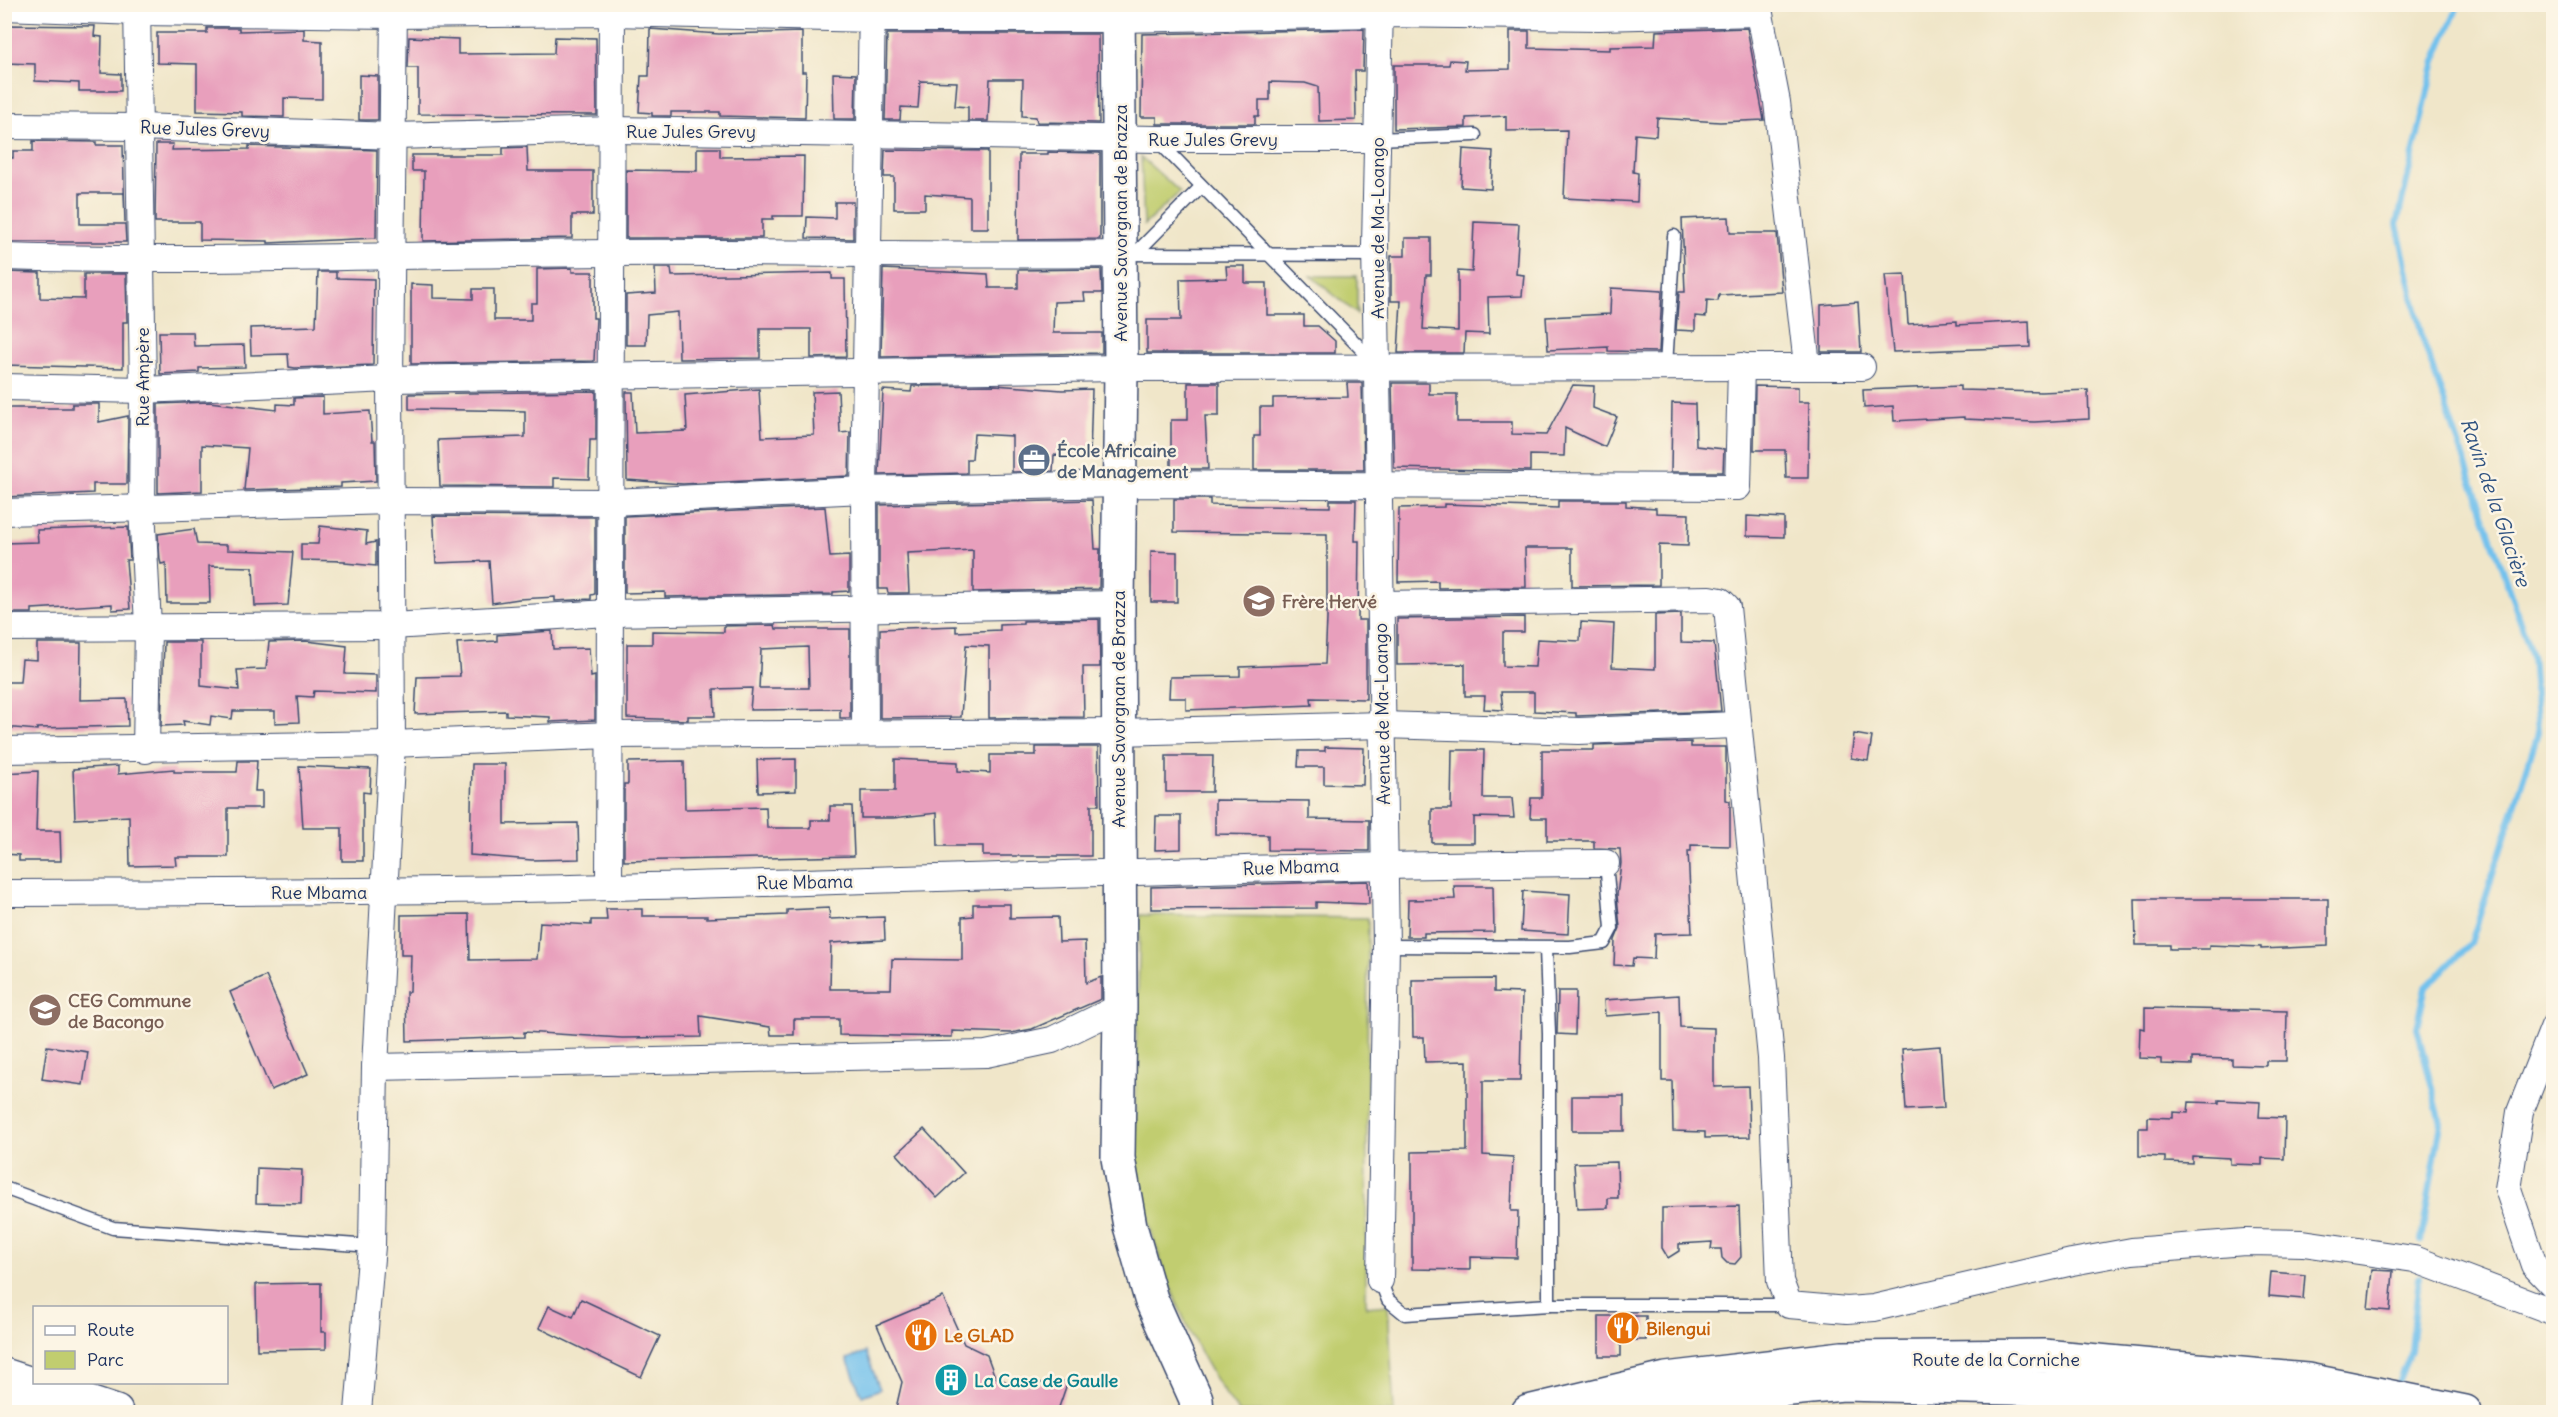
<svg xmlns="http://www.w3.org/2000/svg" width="2558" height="1417" font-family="Delius,sans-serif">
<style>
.green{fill:#c1cd6f;stroke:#6e7e66;stroke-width:1.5}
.water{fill:#72c1ed;stroke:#4678a6;stroke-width:1.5}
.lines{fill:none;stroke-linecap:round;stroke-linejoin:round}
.stream{stroke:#72c1ed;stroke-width:6}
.building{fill:#e89fbc;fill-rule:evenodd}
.lane-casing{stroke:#3b4a6e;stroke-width:15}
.street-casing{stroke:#3b4a6e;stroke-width:28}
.secondary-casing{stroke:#3b4a6e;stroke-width:36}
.lane{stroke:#fff;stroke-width:12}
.street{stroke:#fff;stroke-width:26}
.secondary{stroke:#fff;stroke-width:33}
.labels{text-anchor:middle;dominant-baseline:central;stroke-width:5;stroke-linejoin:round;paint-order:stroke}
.street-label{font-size:18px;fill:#1b2f5e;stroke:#fcf5e5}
.service-label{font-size:18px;font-weight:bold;fill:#4e5e75;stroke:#fcf5e5;text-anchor:start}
.education-label{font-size:18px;font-weight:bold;fill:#785e54;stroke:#fcf5e5;text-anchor:start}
.food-label{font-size:18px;font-weight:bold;fill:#c56008;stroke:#fcf5e5;text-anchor:start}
.culture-label{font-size:18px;font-weight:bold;fill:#0d838f;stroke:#fcf5e5;text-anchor:start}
.water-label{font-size:20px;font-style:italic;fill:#315482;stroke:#fcf5e5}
</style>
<rect width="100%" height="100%" fill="#fcf5e5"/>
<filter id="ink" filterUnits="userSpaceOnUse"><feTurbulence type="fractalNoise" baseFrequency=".0167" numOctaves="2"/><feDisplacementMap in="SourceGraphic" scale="12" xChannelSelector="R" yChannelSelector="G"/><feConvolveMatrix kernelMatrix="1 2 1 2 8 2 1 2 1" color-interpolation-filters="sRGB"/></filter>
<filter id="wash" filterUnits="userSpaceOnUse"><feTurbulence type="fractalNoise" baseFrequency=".008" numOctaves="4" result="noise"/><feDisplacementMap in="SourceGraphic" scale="24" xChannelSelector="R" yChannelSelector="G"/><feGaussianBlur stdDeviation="1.35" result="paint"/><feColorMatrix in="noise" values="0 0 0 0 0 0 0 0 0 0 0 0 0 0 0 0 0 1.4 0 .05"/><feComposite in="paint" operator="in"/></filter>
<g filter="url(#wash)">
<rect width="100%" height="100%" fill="#f0e6c9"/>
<g class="green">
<path d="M1141 157 1180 192 1144 225Z"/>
<path d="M1311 276H1357V314Z"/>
<path d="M1140 915 1368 918 1366 1307 1388 1305 1394 1412H1239C1193 1359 1139 1224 1136 1153 1133 1074 1139 994 1140 915Z"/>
</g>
<path class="water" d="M866 1352 880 1389 862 1396 847 1359Z"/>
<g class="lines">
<g class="stream">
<path d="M2421 1240 2441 1123 2417 1028 2426 987 2471 943 2538 733 2532 656 2422 337 2397 224 2435 61 2459 4"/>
<path d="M2396 1387 2411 1350 2419 1277"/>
</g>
</g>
<g id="blocks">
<g class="building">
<path d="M4 25 95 26 94 36 102 37 101 73 121 74V91H79V83L35 81V64L4 63Z"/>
<path d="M207 28H239V31L304 29V40L322 41V99L284 98V117L242 116V112L197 111V64L157 63V33H207Z"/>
<path d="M1747 28 1764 120 1720 122 1657 118 1656 136 1635 134 1633 172 1638 173 1637 202 1564 198 1567 130 1506 131V116L1466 118V127L1394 129V65H1449L1450 60 1466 61 1465 70 1510 69V31H1529V48L1610 50V47L1655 46 1656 31Z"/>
<path d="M650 29 719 34 802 32V72H806L805 118 720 116V112H671V116H652V113L639 112 641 76H649Z"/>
<path d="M1364 29 1363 71H1355L1356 120 1319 121 1318 87 1305 83 1270 82V100H1259V116H1255V124H1157V117H1141L1142 34Z"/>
<path d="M887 34H1098L1099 123 1037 122 1036 117 1022 116 1023 79H990L988 121H968V107L955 106 957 82 920 81 918 108 901 107 900 120H885Z"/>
<path d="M409 37 458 39V54L554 53 555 37 596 38 597 115 418 114V68H408Z"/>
<path d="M833 73 856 74 855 119H834Z"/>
<path d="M359 75 378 76V120H359Z"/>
<path d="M33 141 96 142V145H123L125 222 124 193H80V224H125L126 242H4V158H13V151H33Z"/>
<path d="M156 144H173L172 150 249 149V146L377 150 376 238 268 243V241L200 240V222H155Z"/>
<path d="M527 147 528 171H593V215H572V238L423 241 424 171H412V155H503V148Z"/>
<path d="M697 148H720V157L804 156 803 216H773V219H762V238H626V170L697 171Z"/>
<path d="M1463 149 1493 151 1491 189 1461 187Z"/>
<path d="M885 150 988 151V228H970V197L925 194V209H894V177H884Z"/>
<path d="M1048 152 1100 153V239L1018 240 1019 154H1048Z"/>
<path d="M835 202H853V239L806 238 807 217 835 218Z"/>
<path d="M1729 217 1730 233H1777L1782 292 1719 295 1718 301 1707 300 1706 317 1695 316V331L1676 330 1679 292H1685L1682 219Z"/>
<path d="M1474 222 1519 224 1516 274 1524 275 1522 296 1488 297 1489 334 1465 333 1464 353H1398L1401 301H1391V256H1405V238H1431V275H1426L1423 329 1458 331V271L1472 272Z"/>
<path d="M1226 266H1245V283H1267V315H1304V326H1318L1335 341V353H1147V320H1181L1180 279 1227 278Z"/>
<path d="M572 268V272H593V318H596L594 361 411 364V284L433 285V298L473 299V289H494V320H531V303H537V269Z"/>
<path d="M655 268H671L672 276 832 273V279H845L846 357 811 358V329H760V358L679 359 678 312 647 315 646 345H626V295L656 293Z"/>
<path d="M883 269 988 274 989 288H1018V270L1101 269 1102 293H1084L1085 301 1054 302 1053 333H1102V353L881 357Z"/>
<path d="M4 272 40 273V298L84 299V274H126L127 322H123V368L4 365Z"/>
<path d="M318 272H336V278L374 279 373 365 295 368 289 367 288 354 251 355 250 328 316 326Z"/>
<path d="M1905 274 1908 324 1957 321V325L2029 321 2030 347 1893 352 1885 275Z"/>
<path d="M1611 288 1662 291 1659 352 1608 351V347L1548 350 1546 317 1610 314Z"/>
<path d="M1858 302 1861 352H1821V305Z"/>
<path d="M159 332H193L194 346 244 345 245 367 199 368V372L160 374Z"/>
<path d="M1188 383H1219V416H1205L1208 469H1171V420H1188Z"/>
<path d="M1347 383H1362L1364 470H1254V436H1260V407H1273V398L1348 397Z"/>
<path d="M1392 383H1429V394H1457V422H1512V434L1546 435 1573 385 1594 386 1593 408 1617 417 1605 447 1565 428 1564 456 1530 455V471L1394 468Z"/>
<path d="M995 385 1062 390 1092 389 1090 458 1054 455 1053 471 1012 472V436L974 434 972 459H967V473L879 475 883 390 911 392 912 386Z"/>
<path d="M1755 386 1798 387V402H1809L1808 478H1786L1785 450H1754Z"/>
<path d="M1960 386V390L2041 392 2088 390 2089 419 2034 422 1964 419V417L1894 421 1893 406 1864 408 1863 390Z"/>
<path d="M759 389 762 437 814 435 812 392 838 391 840 433 850 432 849 476 683 484 627 480 626 392H633L635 433 687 431 685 395Z"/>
<path d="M596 391V440H590L589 479 554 478V487L440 486 438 440 525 437V411L409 409V394Z"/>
<path d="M323 397V414L370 411 372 441H375L376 481 341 483V487L244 490 248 448 202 445V491L158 493V404L209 402 277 410V404L294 405V398Z"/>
<path d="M1672 403 1695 404 1696 446 1724 449 1723 472H1671Z"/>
<path d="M72 404H99V422L128 416 127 484H93V493L4 497V408H72Z"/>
<path d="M1174 499H1210V505L1330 507V500H1356L1355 541H1359L1358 620H1366V699L1311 698 1312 705 1186 710V698H1169L1170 677 1240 676V667L1325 664 1327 619V534L1174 532Z"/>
<path d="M1092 500 1095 549H1100L1099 589 973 592V550L907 553 909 593H888L887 589H879V505Z"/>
<path d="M1558 501H1626V506L1656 508V513L1689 514 1688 546 1659 545V585L1572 586V548H1525L1526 587 1438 588V581L1398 582 1399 508 1444 507V504L1558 508Z"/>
<path d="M825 507 830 557 849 556V591L833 592V594L665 597V592L625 593V516Z"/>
<path d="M433 516 595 517V594L591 595V599L555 601V597L519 599 492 603 489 561 436 563Z"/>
<path d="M1747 516 1784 518V537L1747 536Z"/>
<path d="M320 526 367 531 366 544 376 542V566L345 563V561L301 560V544H318Z"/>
<path d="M128 527 130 560H126L130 609 112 610V604L32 609V613H4V543L38 542 37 530Z"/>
<path d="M194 529 197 544 227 545V550L293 552 288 605 255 606 253 567 209 566 210 603H167L166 563 161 564 160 560 158 534Z"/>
<path d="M1151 551 1177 552V602H1151Z"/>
<path d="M1681 614V642L1714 643 1721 711 1576 716V713L1534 711V692H1501L1503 710 1484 709 1485 696H1465V664L1397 665V619L1524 617V632H1503V666L1535 667 1537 639 1580 641 1581 622 1614 624 1612 667 1655 669V615Z"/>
<path d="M1099 619 1100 667H1083L1084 717 989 718V646L966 645 961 717 880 718V629L956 626V632L1000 630V625L1023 624V621Z"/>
<path d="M775 625 776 629H850V718H840V709L750 710 752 688 714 689 715 716H688V720L627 718V644H652V631L724 632V626ZM808 647 809 688H759L761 649Z"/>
<path d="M552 631 553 649 589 648 591 677 595 676V720L550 722V717L506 715V711L415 714 417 677 460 676 457 643 497 641V635Z"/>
<path d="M306 641 347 646 345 674 376 675V693L314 691 313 697 297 696 299 722 275 723V711H233L232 719 211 716 210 725 183 721 184 725 161 726 164 642H201V686L239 690 237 670 266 669 269 642Z"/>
<path d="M37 643H81L80 700 127 699 128 726 37 728V730L4 727V682H20L22 659 37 660Z"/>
<path d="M1854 734 1872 737 1868 761 1851 758Z"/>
<path d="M1691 742V747H1726V800L1730 801V846L1691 845V851H1688L1692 933 1655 934 1654 959 1633 958 1632 966 1614 965 1615 940 1620 928 1617 895 1621 863 1620 849 1594 848V841H1547V818H1530L1531 798H1542V750H1594V745Z"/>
<path d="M1036 747H1098L1099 805H1091V856H983V846H938L937 813 893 818H861V791H895V759L958 762V771L990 773V755H1036Z"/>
<path d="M1325 747 1364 748 1363 785 1324 784V767H1298L1299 751H1325Z"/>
<path d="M1452 750H1484L1483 798H1512L1514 818 1474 817V843H1432V809H1451Z"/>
<path d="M1166 756H1213L1212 792H1166Z"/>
<path d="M796 759V791L758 792 757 760Z"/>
<path d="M238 761H257L255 791H262V808H228V857H175L176 865 130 866 129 816 75 819 73 769 118 766V774L174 769V772H237Z"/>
<path d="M684 761 685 809 766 807 767 828H811V820H830V806H852L854 856 624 861V784H628V762Z"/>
<path d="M472 764H505V824L578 823 579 859 532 860 470 855Z"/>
<path d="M299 766 371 769 370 793 363 792V861H342V828H303Z"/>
<path d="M38 771 36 831H60L61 861H19V855L4 854V773Z"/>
<path d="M1215 800 1309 801V819L1369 820V851L1268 850V835L1215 834Z"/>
<path d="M1156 816H1181V849L1155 850Z"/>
<path d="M1368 881 1369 904 1316 902V908L1151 909V887Z"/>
<path d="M1454 886H1493L1494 932 1424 933V937H1407L1408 900 1455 899Z"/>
<path d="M1523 891 1570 894 1568 934 1521 931Z"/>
<path d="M2135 899H2328V946L2261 949V947L2209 945V949H2170V945H2136Z"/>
<path d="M973 904H1010V918L1058 917 1059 942 1085 941 1086 983 1101 977V999L1032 1029 1011 1033 952 1031V1037L839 1035V1019H794V1035H771L770 1027 700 1016 701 1037 622 1038 524 1032V1037L407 1041 406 992H410L411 955H401V915L469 914 470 960 537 959 540 922 591 925V920H607L606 909H642V916H707V918L787 915V910L829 908 830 919 884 917 885 940 831 943 830 989H891L892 959 962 960V917L973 916Z"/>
<path d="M266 976 308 1074 271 1090 230 992Z"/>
<path d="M1494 979V992L1522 993 1520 1081H1483V1155L1513 1157 1511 1211H1518L1517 1258 1470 1257V1270L1412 1269V1152L1467 1151V1061L1425 1062 1424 1037H1413L1412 980Z"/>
<path d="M1558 991H1576L1575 1035 1557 1034Z"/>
<path d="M1679 995 1680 1027 1714 1028V1087L1748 1086 1750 1137 1705 1138V1132L1673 1131 1672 1081H1662V1012L1605 1016 1604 1000Z"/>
<path d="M2145 1008 2287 1011 2286 1061H2266V1066L2232 1065V1059L2192 1058V1065L2161 1064V1059L2139 1058 2140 1028 2145 1029Z"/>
<path d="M47 1046 88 1052 83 1085 42 1079Z"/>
<path d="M1940 1046 1944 1108 1906 1110 1902 1049Z"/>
<rect x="1572" y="1096" width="52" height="35"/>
<path d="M2219 1100 2260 1102 2259 1117 2285 1118 2284 1159 2262 1158V1165L2230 1164V1158L2192 1156V1163L2165 1162V1157L2139 1156V1128H2148V1117L2173 1118V1112L2188 1113 2189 1102 2219 1103Z"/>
<path d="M924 1129 964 1173 937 1198 897 1154Z"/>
<path d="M1617 1162 1618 1198H1608V1208L1577 1209 1574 1163Z"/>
<path d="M257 1168 302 1170 301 1204 256 1203Z"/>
<path d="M1739 1206 1741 1257 1735 1264 1727 1263 1722 1258 1721 1249H1711L1712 1242 1679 1244V1251L1668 1258 1662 1248V1208Z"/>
<path d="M2372 1270 2393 1271 2390 1311 2368 1309Z"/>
<path d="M2271 1272 2305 1275 2303 1299 2269 1296Z"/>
<path d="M321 1283V1332H326V1349L257 1350 256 1284Z"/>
<path d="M943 1297 964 1344 987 1355 995 1377 1014 1385 1068 1381 1057 1413H906L896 1408 902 1382 877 1325Z"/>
<path d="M581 1299 660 1336 641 1377 539 1328 549 1306 573 1317Z"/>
<path d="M1599 1316H1646V1340H1621V1356H1599Z"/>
</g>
</g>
</g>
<g filter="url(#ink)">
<use href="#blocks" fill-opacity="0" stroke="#3b4a6e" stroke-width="1.5"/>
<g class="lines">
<defs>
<g id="lane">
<path d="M1377 139 1475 135"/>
<path d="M1157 140 1375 363"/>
<path d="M1121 254 1375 255"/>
<path d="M1135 254 1201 187"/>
<path d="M1666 366 1674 236"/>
<path d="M1386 946 1570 947 1604 943 1612 928 1606 863"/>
<path d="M1546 948 1549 1034V1305"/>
<path d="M4 1188 113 1228 372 1246"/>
<path d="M1380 1280 1388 1300 1405 1314 1549 1305H1789"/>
</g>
<g id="street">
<path d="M137 4 143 390 142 507 148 626 146 750"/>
<path d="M1758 4 1777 102 1807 365"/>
<path d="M4 7 137 12 394 15 612 13 872 19H1118L1380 14 1599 17 1759 13"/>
<path d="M4 126 139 127 394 136 613 130 1156 139H1377"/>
<path d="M4 257C206 263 408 254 610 253 780 252 950 256 1120 254"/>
<path d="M4 387 143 390 390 379 1121 368 1862 367"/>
<path d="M4 512 391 501 612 502 864 490 1119 484 1738 487 1741 366"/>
<path d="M1379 604 1710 599 1721 601 1727 607 1771 1058 1780 1281 1789 1305 1847 1310 1874 1308 2072 1262 2132 1251 2245 1242 2303 1243 2414 1259 2554 1312"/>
<path d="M4 628 392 626 608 613 1118 604"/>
<path d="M865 732 864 490 872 4"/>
<path d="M4 750 392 744 610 735 1118 732 1382 725 1579 731 1736 725"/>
<path d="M609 887 612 4"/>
<path d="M4 893C208 892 412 892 616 887 946 879 1276 865 1606 863"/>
<path d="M2554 1026 2520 1112 2508 1189 2534 1265 2554 1286"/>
<path d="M375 1067 986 1054 1052 1040 1120 1007"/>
<path d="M1380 1280 1386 946 1375 245 1380 4"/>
<path d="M358 1412 372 1246 375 1067 392 744 390 379 394 4"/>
</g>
<g id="secondary">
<path d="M1118 4 1121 368 1118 604 1120 1007 1118 1158 1130 1226 1151 1299 1196 1399 1197 1412"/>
<path d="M4 1375 116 1412"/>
<path d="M4 1403 37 1412"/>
<path d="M1528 1412 1666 1379 1842 1358 2043 1356 2307 1380 2465 1412"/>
<path d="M1626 1412 1697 1398 1843 1384 2093 1390 2236 1399 2333 1412"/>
</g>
</defs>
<use href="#lane" class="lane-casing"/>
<use href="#street" class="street-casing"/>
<use href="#secondary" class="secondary-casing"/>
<use href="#lane" class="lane"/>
<use href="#street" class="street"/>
<use href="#secondary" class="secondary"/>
</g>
</g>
<defs>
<symbol id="office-disc" viewBox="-11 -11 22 22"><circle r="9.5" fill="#5c6f8a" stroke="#fcf5e5"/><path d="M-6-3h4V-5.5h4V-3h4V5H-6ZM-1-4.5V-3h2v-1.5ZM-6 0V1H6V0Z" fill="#fff"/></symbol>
<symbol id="school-disc" viewBox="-11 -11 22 22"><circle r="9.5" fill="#8d6e63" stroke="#fcf5e5"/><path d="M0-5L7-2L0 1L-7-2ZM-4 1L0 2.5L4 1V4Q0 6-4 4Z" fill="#fff"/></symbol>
<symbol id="restaurant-disc" viewBox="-11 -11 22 22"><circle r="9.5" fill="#e8710a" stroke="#fcf5e5"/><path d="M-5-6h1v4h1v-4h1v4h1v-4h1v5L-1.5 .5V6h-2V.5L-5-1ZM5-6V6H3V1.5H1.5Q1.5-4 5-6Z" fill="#fff"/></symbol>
<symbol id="building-disc" viewBox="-11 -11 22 22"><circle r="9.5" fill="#0f9aa8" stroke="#fcf5e5"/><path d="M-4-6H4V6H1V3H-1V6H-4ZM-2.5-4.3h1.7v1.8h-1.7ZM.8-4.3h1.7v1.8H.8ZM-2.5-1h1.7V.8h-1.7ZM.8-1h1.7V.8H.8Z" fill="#fff"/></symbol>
</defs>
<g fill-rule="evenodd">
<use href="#office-disc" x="1015" y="441" width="38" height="38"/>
<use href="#school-disc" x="1240" y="582" width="38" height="38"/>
<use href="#school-disc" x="26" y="991" width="38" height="38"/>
<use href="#restaurant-disc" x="1604" y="1309" width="38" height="38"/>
<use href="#restaurant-disc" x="902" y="1316" width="38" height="38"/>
<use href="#building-disc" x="932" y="1361" width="38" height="38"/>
</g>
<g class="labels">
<g class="street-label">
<text transform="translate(205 129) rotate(2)">Rue Jules Grevy</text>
<text x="691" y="131">Rue Jules Grevy</text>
<text x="1213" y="139">Rue Jules Grevy</text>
<text transform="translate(1120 223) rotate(-90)">Avenue Savorgnan de Brazza</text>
<text transform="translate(1377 228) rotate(-90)">Avenue de Ma-Loango</text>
<text transform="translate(142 377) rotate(-90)">Rue Ampère</text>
<text transform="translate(1118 709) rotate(-90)">Avenue Savorgnan de Brazza</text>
<text transform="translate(1382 714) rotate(-91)">Avenue de Ma-Loango</text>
<text transform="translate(1291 867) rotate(-2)">Rue Mbama</text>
<text transform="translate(805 882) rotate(-1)">Rue Mbama</text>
<text x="319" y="892">Rue Mbama</text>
<text x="1996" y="1359">Route de la Corniche</text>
</g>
<g class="service-label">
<text x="1057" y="450">École Africaine<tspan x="1057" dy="21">de Management</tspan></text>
</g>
<g class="education-label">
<text x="1282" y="601">Frère Hervé</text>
<text x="68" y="1000">CEG Commune<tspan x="68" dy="21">de Bacongo</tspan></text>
</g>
<g class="food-label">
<text x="1646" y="1328">Bilengui</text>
<text x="944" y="1335">Le GLAD</text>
</g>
<g class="culture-label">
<text x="974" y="1380">La Case de Gaulle</text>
</g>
<g class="water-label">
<text transform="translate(2496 502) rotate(71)">Ravin de la Glacière</text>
</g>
</g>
<rect width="2558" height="1417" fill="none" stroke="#fcf5e5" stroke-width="24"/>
<rect x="33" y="1306" width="195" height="78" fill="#fcf5e5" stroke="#a2a6af" stroke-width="1.5"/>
<rect x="45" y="1326" width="30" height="9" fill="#ffffff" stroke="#a2a6af" stroke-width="1.5"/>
<text x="87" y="1336" font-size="18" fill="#1b2f5e">Route</text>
<rect x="45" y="1351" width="30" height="18" fill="#c1cd6f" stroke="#a2a6af" stroke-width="1.5"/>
<text x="87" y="1366" font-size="18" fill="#1b2f5e">Parc</text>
</svg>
